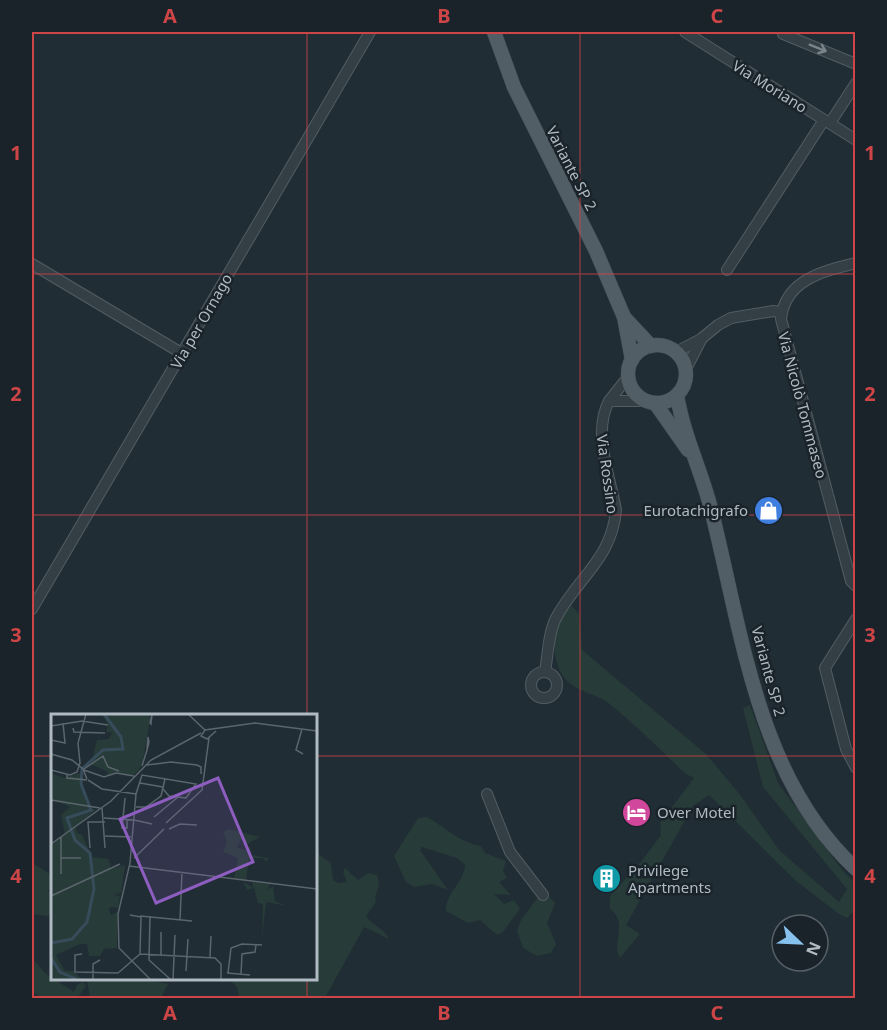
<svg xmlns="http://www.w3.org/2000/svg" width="887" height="1030" font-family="'Noto Sans',sans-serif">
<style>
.green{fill:#273b38}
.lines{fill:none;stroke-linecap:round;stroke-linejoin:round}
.minor-casing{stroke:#525c63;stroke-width:12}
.major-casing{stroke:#3e474f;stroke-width:15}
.minor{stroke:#343f45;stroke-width:10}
.major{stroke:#525e66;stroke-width:14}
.oneway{stroke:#78838a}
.grid{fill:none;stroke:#ce4547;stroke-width:1.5;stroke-opacity:0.55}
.labels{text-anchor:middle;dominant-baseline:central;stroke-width:5;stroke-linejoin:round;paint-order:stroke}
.street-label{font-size:15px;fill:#afbac2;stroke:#1a232a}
.poi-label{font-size:15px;fill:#afbac2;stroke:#1a232a;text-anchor:start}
.inset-river{fill:none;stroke:#364c5b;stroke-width:3}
.inset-road{fill:none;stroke:#5a656d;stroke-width:1.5}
.view{fill:#8d5ec0;fill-opacity:0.15;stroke:#8d5ec0;stroke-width:3}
.inset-edge{fill:none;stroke:#afbac2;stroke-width:3}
.neatline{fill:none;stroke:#ce4547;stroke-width:2}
.grid-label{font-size:20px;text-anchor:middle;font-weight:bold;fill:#ce4547}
</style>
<rect width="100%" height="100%" fill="#212d35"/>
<g class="green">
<path d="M572 606 579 614 582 650 706 754 741 796 779 850 839 902 847 889 763 787 743 708 750 705 778 783 843 871 855 883V910L847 918 839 914 796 881 709 795 693 806 626 925 640 934 620 958C611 941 629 923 610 909V896L641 862 661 835 660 823 694 778 686 774C660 750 635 724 607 702 594 693 577 692 566 680 550 663 549 618 572 606Z"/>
<path d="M427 817C446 828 459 842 481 846L485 853 506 861 503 871 507 878 499 882 511 895 494 894 504 904 514 900 520 909 503 932 497 935 480 920 468 923 446 911C446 892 464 883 465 865L457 858 422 847 420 850 448 890 432 884 414 887 406 882 394 856 418 818Z"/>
<path d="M315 852 331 863 333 880 339 883 347 882 343 872 345 868 358 880 368 873 377 875 379 885 375 897 376 902 366 916C373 926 384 928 389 939L364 927 325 998H239L237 987 229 979 213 981 209 978H315Z"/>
<path d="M32 863 52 875V887L48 891 52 894V912L48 916 32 914Z"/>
<path d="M549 896 555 903 547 923 556 944 551 953 537 956 523 948 517 931 521 920 538 897Z"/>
<path d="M32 958 45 973 74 992 77 985 83 982 86 986 77 998H43L32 992Z"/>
<path d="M90 978H158V982L168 984 161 998H90L87 980Z"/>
</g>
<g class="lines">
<defs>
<g id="minor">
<path d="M685 32 856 140"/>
<path d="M784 32 783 34 856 64"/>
<path d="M830 123 856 83"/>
<path d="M856 263C823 271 785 280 781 319L851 581 856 586"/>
<path d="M32 264 183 354"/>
<path d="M727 270 824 120"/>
<path d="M676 352 701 339 718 325 731 318 773 311 782 312"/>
<path d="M686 369 701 340"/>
<path d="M628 377 609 401H645"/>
<path d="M32 609 370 32"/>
<path d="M856 619 825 668 846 749 856 768"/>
<path d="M545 672C548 655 548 634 556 618 577 578 612 559 616 510 610 476 592 433 609 401"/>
<circle cx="544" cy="685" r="13"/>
<path d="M487 794 510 852 543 895"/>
</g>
<g id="major">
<path d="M494 32 514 87 596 251 624 317 632 360"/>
<path d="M624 317 651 346"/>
<circle cx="657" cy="374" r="29"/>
<path d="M677 395C683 433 700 468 710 505 742 629 756 777 856 869"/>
<path d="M655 403 688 450"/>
</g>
</defs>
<use href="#minor" class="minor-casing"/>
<use href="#major" class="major-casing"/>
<use href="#minor" class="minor"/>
<use href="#major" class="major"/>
</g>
<defs><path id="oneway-shaft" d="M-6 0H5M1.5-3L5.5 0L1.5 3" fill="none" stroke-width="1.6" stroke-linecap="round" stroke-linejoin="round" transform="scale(1.5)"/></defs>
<use class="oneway" href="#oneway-shaft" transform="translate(818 48) rotate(22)"/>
<path class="grid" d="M307 32V715M580 32V998M32 274H856M32 515H856M32 756H52M315 756H856M307 978V998"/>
<defs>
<symbol id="shop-disc" viewBox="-11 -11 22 22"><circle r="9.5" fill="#3f7fe0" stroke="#1a232a"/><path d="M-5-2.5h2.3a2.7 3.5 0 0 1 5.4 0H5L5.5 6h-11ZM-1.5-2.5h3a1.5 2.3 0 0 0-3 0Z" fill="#fff"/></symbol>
<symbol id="hotel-disc" viewBox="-11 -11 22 22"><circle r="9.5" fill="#d1479c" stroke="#1a232a"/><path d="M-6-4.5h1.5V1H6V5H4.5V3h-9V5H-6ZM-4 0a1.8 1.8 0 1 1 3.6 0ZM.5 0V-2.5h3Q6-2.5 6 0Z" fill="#fff"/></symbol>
<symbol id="building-disc" viewBox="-11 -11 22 22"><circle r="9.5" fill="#0f9aa8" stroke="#1a232a"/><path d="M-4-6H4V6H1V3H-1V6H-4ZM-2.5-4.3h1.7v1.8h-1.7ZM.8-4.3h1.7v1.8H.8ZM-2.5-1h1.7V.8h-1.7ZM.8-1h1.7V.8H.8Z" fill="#fff"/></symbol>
</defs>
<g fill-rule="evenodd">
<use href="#shop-disc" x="752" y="494" width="33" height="33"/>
<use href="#hotel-disc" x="620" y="796" width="33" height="33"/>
<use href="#building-disc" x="590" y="862" width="33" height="33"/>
</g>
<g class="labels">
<g class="street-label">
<text transform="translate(770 86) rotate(32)">Via Moriano</text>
<text transform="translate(572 168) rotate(63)">Variante SP 2</text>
<text transform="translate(201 321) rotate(-60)">Via per Ornago</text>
<text transform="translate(803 405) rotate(75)">Via Nicolò Tommaseo</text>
<text transform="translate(608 474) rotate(82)">Via Rossino</text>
<text transform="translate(769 671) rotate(75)">Variante SP 2</text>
</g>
<g class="poi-label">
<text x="748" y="510" text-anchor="end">Eurotachigrafo</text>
<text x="657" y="812">Over Motel</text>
<text x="628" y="870">Privilege<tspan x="628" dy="17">Apartments</tspan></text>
</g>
</g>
<g transform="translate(51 714)">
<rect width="266" height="266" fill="#212d35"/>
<path d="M51 0H100L91 51 83 61 64 59 56 62 57 58 40 50 46 26 58 25 61 19 55 18 57 11ZM0 59 13 64 29 59 38 93 45 96 24 113 27 120H31L41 143 58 145 60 155 74 151 70 179 63 181 69 182 67 194 59 193 58 196 60 201 66 198V234L53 235 49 242H38L36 230H29L5 241 14 257H23L30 265H0V130L14 120 10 101 19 93 0 85ZM178 115 209 123 196 130 190 126 186 133 196 137 199 132 200 141 218 144 215 148 213 144H198L195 166 183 164 187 144 172 138 176 128 172 118ZM192 167 202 174 201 168 219 170 217 176 222 172 224 187 236 192 215 188 211 225 212 190 207 189 203 174 196 176Z" fill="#273b38"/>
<path class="inset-river" d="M0 229 21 225 36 208 43 175 39 139 24 126 16 104 40 96 30 70 31 55 52 36 72 35 70 23 53 0M0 244 9 258 25 265"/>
<path class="inset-road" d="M137 0 154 16M101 1 100 9V10L99 9ZM0 12 31 7 57 11M22 14 23 18 54 19M251 15 245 36 252 40M165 17 156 25 150 22 154 16 204 9 266 17M0 26 14 29 12 9M27 29 35 0M0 40 21 46 32 55 36 65M96 51 120 48 146 51 150 53V60M91 52 96 36 98 28 97 23 96 35M33 55 52 42 57 53 68 57M0 56 19 61 26 58 29 49 27 29M33 56 53 63 65 59 83 62M16 61V64L36 66M37 66 51 75 85 80M89 69 112 73M74 84 71 114H76V105M0 86 49 94M85 93H95L110 82 114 65M51 94 54 134M103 103 127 83M53 104 83 106M83 106 101 110M115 109 151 76 158 24M118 115 129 110 146 111M54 122 80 123M10 123V160M0 130 60 87 100 46 150 19M39 134 37 108H54M10 144H30M83 144 113 115M78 152 266 175M0 182 69 150M79 201 90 203 89 240M89 202 141 207M99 202 98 246 119 265M129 206 131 158M31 240 24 241V258L67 259M110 241V218M159 243 160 222M135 257 137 225M67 259 89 240 164 244 170 250V265M176 259 199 261M177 259 180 234 191 230 211 231M190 260 191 240 204 238 205 231M42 265V250L49 246M99 265 68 234 67 200 79 149 85 80 91 61 145 70 135 84 118 82 112 75M122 265 124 221"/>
<path class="view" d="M167 64 202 148 105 189 69 105Z"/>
<rect width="266" height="266" class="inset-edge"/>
</g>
<rect width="887" height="1030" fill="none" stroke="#1a232a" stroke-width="66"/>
<g transform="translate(800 943) rotate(113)"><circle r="28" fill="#1a232a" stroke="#565f67" stroke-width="1.5"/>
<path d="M0-4.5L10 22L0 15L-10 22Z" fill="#87c2ee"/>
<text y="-9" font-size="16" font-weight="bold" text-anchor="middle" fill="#afbac2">N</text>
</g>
<rect x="33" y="33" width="821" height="964" class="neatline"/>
<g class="grid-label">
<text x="170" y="23">A</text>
<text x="444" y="23">B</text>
<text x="717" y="23">C</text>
<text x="16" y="160">1</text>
<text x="870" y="160">1</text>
<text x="16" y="401">2</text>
<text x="870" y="401">2</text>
<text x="16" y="642">3</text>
<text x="870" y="642">3</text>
<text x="16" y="883">4</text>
<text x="870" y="883">4</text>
<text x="170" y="1020">A</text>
<text x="444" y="1020">B</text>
<text x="717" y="1020">C</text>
</g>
</svg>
